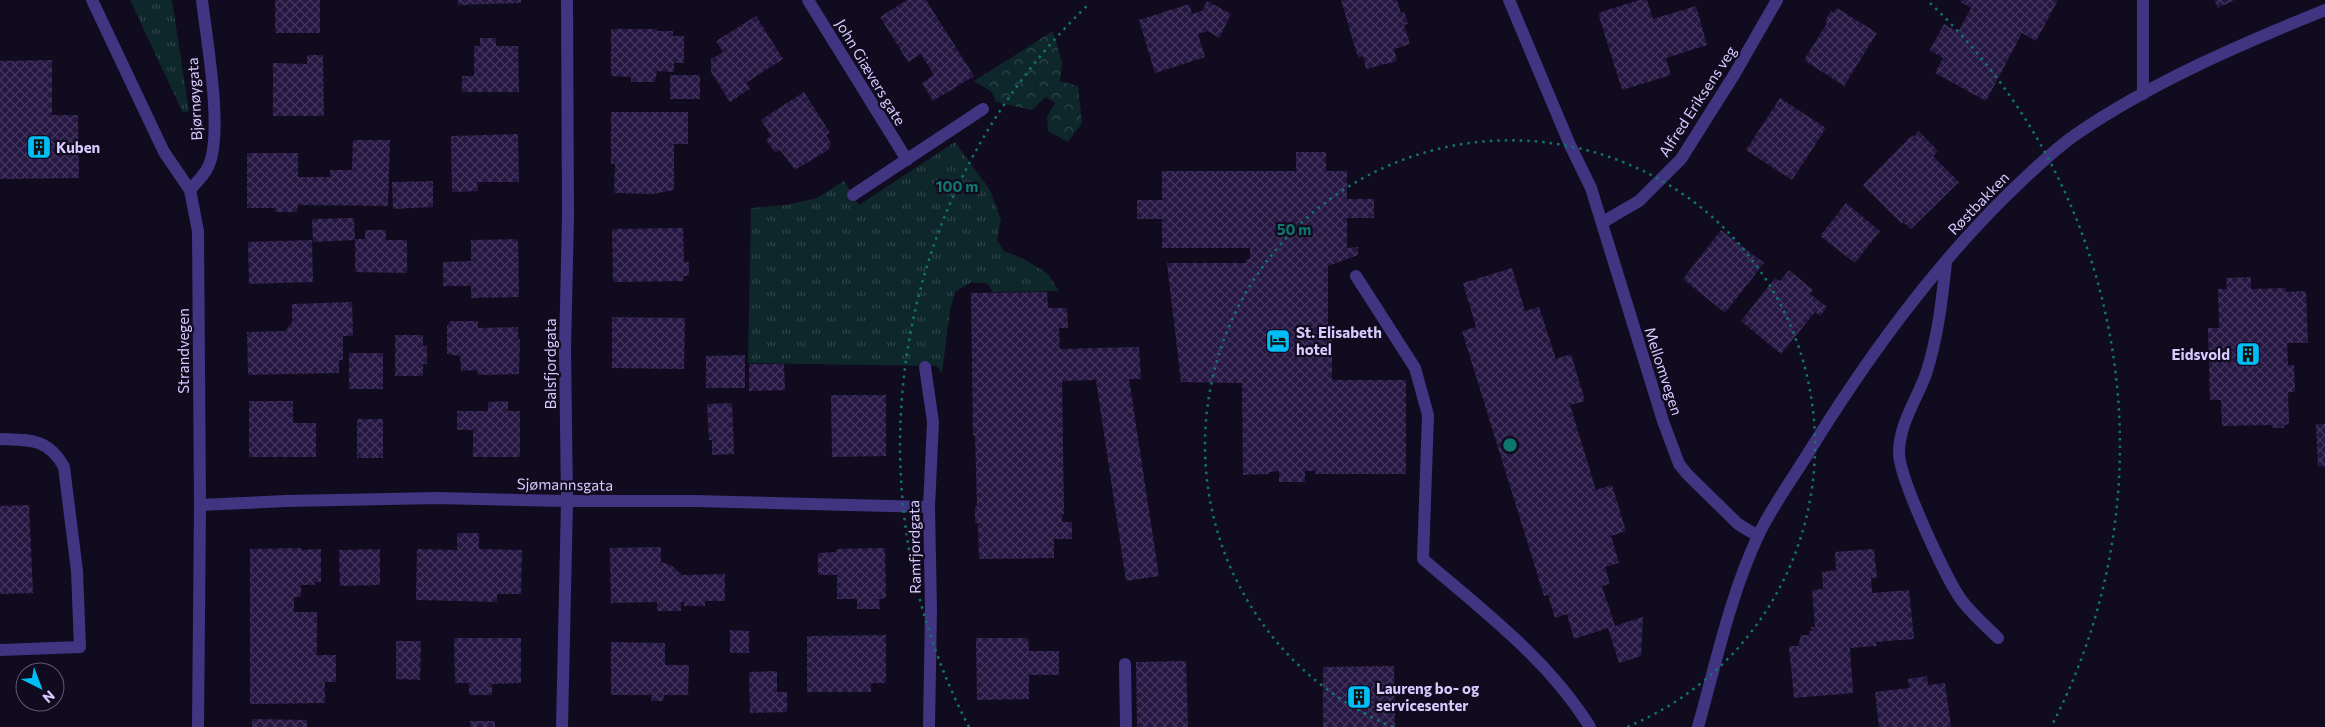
<svg xmlns="http://www.w3.org/2000/svg" width="2325" height="727" font-family="Commissioner,sans-serif">
<style>
.grass{fill:url(#grass-tufts)}
.forest{fill:url(#forest-crowns)}
.building{fill:url(#building-cross-hatch)}
.lines{fill:none;stroke-linecap:round;stroke-linejoin:round}
.service{stroke:#413481;stroke-width:12}
.minor{stroke:#413481;stroke-width:12}
.tertiary{stroke:#413481;stroke-width:12}
.ring{fill:none;stroke:#0f766e;stroke-width:2.5;stroke-dasharray:2.5 5}
.labels{text-anchor:middle;dominant-baseline:central;stroke-width:4.5;stroke-linejoin:round;paint-order:stroke}
.street-label{font-size:15px;fill:#d7caff;stroke:#110b1f}
.poi-label{font-size:15px;font-weight:bold;fill:#d7caff;stroke:#110b1f;text-anchor:start}
.centre{fill:#0f766e;stroke:#110b1f;stroke-width:2.5}
.ring-label{font-size:15px;text-anchor:middle;font-weight:bold;fill:#0f766e;stroke:#110b1f;stroke-width:4.5;stroke-linejoin:round;paint-order:stroke}
</style>
<defs>
<pattern id="grass-tufts" width="24" height="20" patternUnits="userSpaceOnUse" patternTransform="scale(1.25)"><rect width="24" height="20" fill="#0e272a"/><path d="M3 7l-1-3M5 7V3M7 7l1-3M15 17l-1-3M17 17v-4M19 17l1-3" fill="none" stroke="#30454a"/></pattern>
<pattern id="forest-crowns" width="20" height="18" patternUnits="userSpaceOnUse" patternTransform="scale(1.25)"><rect width="20" height="18" fill="#0e272a"/><path d="M2 6a3 3 0 1 1 6 0M12 15a3 3 0 1 1 6 0" fill="none" stroke="#30454a"/></pattern>
<pattern id="building-cross-hatch" width="8" height="8" patternUnits="userSpaceOnUse" patternTransform="scale(1.25)"><rect width="8" height="8" fill="#251741"/><path d="M0 0l8 8M0 8l8-8" fill="none" stroke="#44375e"/></pattern>
</defs>
<rect width="100%" height="100%" fill="#110b1f"/>
<g class="grass">
<path d="M130 0H172L189 111 183 113Z"/>
<path d="M955 142 990 190 1001 220 997 240 1004 251 1024 259 1048 274 1059 291 993 292 987 283H970L955 292 950 310 942 374 937 366 748 363 751 208 786 205 817 198 844 181 859 205Z"/>
</g>
<path class="forest" d="M1053 31 1062 63 1060 81 1078 86 1082 123 1068 142 1048 131 1047 117 1055 103 1046 97 1032 110 996 102 992 92 974 81Z"/>
<g class="building">
<rect x="275" y="0" width="45" height="33"/>
<path d="M458 0H521V3L458 5Z"/>
<path d="M907 0H926L974 76 933 101 922 83 934 75 921 54 908 62 880 17Z"/>
<path d="M1341 0H1397L1401 13 1404 12 1408 24 1404 25 1410 44 1394 49 1397 61 1366 69 1363 56 1358 58Z"/>
<path d="M1639 0H1647L1653 19 1696 6 1707 45 1666 58 1671 75 1622 90 1598 13Z"/>
<path d="M1962 0H2058L2036 41 2022 33 1986 101 1935 73 1943 58 1930 50 1944 24 1958 32 1971 8 1961 2Z"/>
<path d="M2214 0H2235L2218 8Z"/>
<path d="M1207 1 1231 14 1219 38 1208 31 1198 34 1205 57 1155 73 1139 20 1189 4 1192 14 1202 11Z"/>
<path d="M1837 8 1877 33 1844 86 1804 60 1827 23 1825 21 1831 11 1834 13Z"/>
<path d="M756 16 783 59 746 83 750 89 730 102 711 72V59L723 52 716 41Z"/>
<path d="M611 29H657V31H673V36H684V63H674V72L657 71 655 82H631V77L611 76Z"/>
<path d="M480 38H496V46H518L519 92H462V76H474V46H480Z"/>
<path d="M307 55H323L324 116H273V63L307 64Z"/>
<path d="M52 60V115H78L79 178 0 179V61Z"/>
<rect x="670" y="75" width="30" height="24"/>
<path d="M804 92 830 133 826 135 831 143 828 150 795 170 780 150 775 153 766 140 771 136 761 120Z"/>
<path d="M1780 98 1826 128 1792 180 1746 150Z"/>
<path d="M611 112H688V144H674V190L653 194 614 193 615 164H611Z"/>
<path d="M1919 131 1938 151 1933 156 1959 182 1911 229 1903 222 1902 224 1863 185 1912 135 1914 137Z"/>
<path d="M518 134 519 182H477L478 191 452 192 451 136Z"/>
<path d="M353 140H390L388 206 298 205 297 212H275V208H247V153H298V177H330V170H352Z"/>
<path d="M1296 152H1326V171H1347V199H1374V218H1347V248L1358 247V255L1328 266V336H1332V380H1406V474H1315V471H1305V482H1279V471L1269 472V474L1243 475 1242 383 1181 382 1167 263H1246V259H1250V248H1162V219H1137V200H1162V171H1296Z"/>
<path d="M433 181V207L393 209 392 182Z"/>
<path d="M1846 203 1880 231 1855 263 1820 236Z"/>
<path d="M354 218 355 240 313 242 312 219Z"/>
<path d="M683 228 684 262H689V276H683L684 281 613 282 612 229Z"/>
<path d="M365 230H386V240H407V273L355 272V239H365Z"/>
<path d="M1721 230 1764 263 1725 313 1683 279Z"/>
<path d="M518 239 519 297 471 298V286H443V262L471 261V240Z"/>
<path d="M312 240 313 282 249 284 248 242Z"/>
<path d="M1512 268 1525 311 1539 307 1556 359 1571 354 1585 401 1570 405 1596 490 1612 485 1626 531 1611 536 1619 563 1605 567 1610 584 1602 586 1615 626 1643 617 1641 656 1619 663 1608 628 1574 639 1567 614 1555 618 1548 595 1544 596 1462 331 1476 327 1463 283Z"/>
<path d="M1789 270 1813 290 1810 294 1827 307 1820 316 1815 312 1781 354 1741 321 1775 278 1780 281Z"/>
<path d="M2251 277V289L2286 288V292L2306 291 2308 343H2287L2288 365H2294L2295 392H2288L2289 424 2284 425V428H2273L2272 425 2222 426 2221 400H2210L2208 328H2219L2218 289H2227L2226 278Z"/>
<path d="M1047 292 1048 308H1067L1068 328H1059L1060 349 1139 347 1141 379H1129L1159 576 1126 581 1096 380 1062 381 1064 514H1062V522H1072V539H1054V558L979 559 978 523H975V507L977 506 975 435 973 436 971 293Z"/>
<path d="M352 302 353 336H343V360H339V373L248 375 247 332 285 331 292 322V304Z"/>
<path d="M612 317 685 318 684 369 612 368Z"/>
<path d="M451 321H478V328L518 327V339H520L519 374 478 375 477 370 461 371 460 356 447 354V326Z"/>
<path d="M395 335H423V346H427V364H423V376H395Z"/>
<rect x="349" y="353" width="34" height="36"/>
<path d="M745 355V388H706V356Z"/>
<path d="M749 364H784L785 390 749 391Z"/>
<path d="M831 395H886V456L832 457Z"/>
<path d="M249 401H293V423H316V457H249Z"/>
<path d="M508 401V411H520V457H473V430H457V411H488V402Z"/>
<path d="M732 403 734 454 712 455V440H709L707 404Z"/>
<rect x="357" y="419" width="26" height="39"/>
<path d="M2316 424H2325V466L2318 467Z"/>
<path d="M29 505 33 593 0 594V506Z"/>
<path d="M457 533H479V549L522 550 521 594H497V602L416 600 417 549 457 550Z"/>
<path d="M661 547V562L671 565 682 575 725 574V601H705V606H684V602H681V611H657V602L611 603 610 548Z"/>
<path d="M301 548V550L321 549V582H315V585H301V597H294V612H317V653L315 655H336V682H325V703L250 704V549Z"/>
<path d="M885 548 886 598 879 599 880 609H857V599H837V575H818V553L836 552V549Z"/>
<path d="M380 549V585L340 586 339 550Z"/>
<path d="M1874 549 1877 578H1871L1872 593 1909 590 1914 639 1876 642 1877 646 1850 648 1853 693 1794 698 1789 646H1798L1801 635H1809V631H1812L1811 627H1815L1812 590 1823 589 1822 572 1836 570 1835 552Z"/>
<path d="M730 630 749 631V653H730Z"/>
<path d="M886 635V683H871V692H807V636Z"/>
<path d="M454 638H521V683L492 684V695H469V683H455Z"/>
<path d="M976 638H1028L1029 651H1059V675H1029V699L977 700Z"/>
<path d="M396 641H421L420 680 396 679Z"/>
<path d="M611 642 665 643V665H689L688 695H664L663 701H651L652 695H611Z"/>
<path d="M1186 661 1188 727H1137L1136 662Z"/>
<path d="M1394 666 1395 727H1323V667Z"/>
<path d="M777 671V692H787V712L750 713 749 672Z"/>
<path d="M1927 676 1928 685 1945 683 1951 727H1879L1875 692 1909 688 1908 679Z"/>
<path d="M252 719 307 720V727H252Z"/>
<rect x="470" y="721" width="25" height="6"/>
</g>
<g class="lines">
<g class="service">
<path d="M2143 0V94"/>
<path d="M853 195 983 109"/>
<path d="M1946 262C1942 300 1938 337 1926 374 1917 399 1899 424 1899 453 1899 477 1947 582 1963 602 1973 615 1986 626 1998 638"/>
<path d="M1356 276 1415 368 1428 415 1423 559C1483 611 1548 659 1590 727"/>
<path d="M0 439C30 440 48 438 64 467L77 571 80 647 0 650"/>
<path d="M1125 664 1126 727"/>
</g>
<g class="minor">
<path d="M808 0 907 160"/>
<path d="M1603 222 1639 201 1681 159 1734 75 1777 0"/>
<path d="M925 367 933 422 929 507 931 608 929 727"/>
<path d="M200 505 286 501 438 498 567 501H695L929 507"/>
<path d="M562 727 567 501 565 349 568 217 567 0"/>
</g>
<g class="tertiary">
<path d="M92 0 164 152 190 190 198 231 200 505 198 727"/>
<path d="M1509 0 1570 145 1591 188 1663 421 1679 464 1687 474 1738 524 1758 536"/>
<path d="M190 190C196 183 203 176 207 169 225 138 206 37 202 0"/>
<path d="M1698 727C1716 663 1730 596 1758 536 1771 508 1791 481 1807 455 1865 361 1929 272 2008 194 2029 174 2051 152 2075 135 2152 82 2239 45 2325 10"/>
</g>
</g>
<g class="ring">
<path d="M1393 727A305 305 0 1 1 1627 727"/>
<path d="M969 727A610 610 0 0 1 1090 3M1930 3A610 610 0 0 1 2051 727"/>
</g>
<defs>
<symbol id="building-square" viewBox="-11 -11 22 22"><rect x="-9" y="-9" width="18" height="18" rx="4" fill="#00bef5" stroke="#110b1f"/><path d="M-4-6H4V6H1V3H-1V6H-4ZM-2.5-4.3h1.7v1.8h-1.7ZM.8-4.3h1.7v1.8H.8ZM-2.5-1h1.7V.8h-1.7ZM.8-1h1.7V.8H.8Z" fill="#111"/></symbol>
<symbol id="hotel-square" viewBox="-11 -11 22 22"><rect x="-9" y="-9" width="18" height="18" rx="4" fill="#00bef5" stroke="#110b1f"/><path d="M-6-4.5h1.5V1H6V5H4.5V3h-9V5H-6ZM-4 0a1.8 1.8 0 1 1 3.6 0ZM.5 0V-2.5h3Q6-2.5 6 0Z" fill="#111"/></symbol>
</defs>
<g fill-rule="evenodd">
<use href="#building-square" x="25" y="133" width="28" height="28"/>
<use href="#hotel-square" x="1264" y="327" width="28" height="28"/>
<use href="#building-square" x="2234" y="340" width="28" height="28"/>
<use href="#building-square" x="1345" y="683" width="28" height="28"/>
</g>
<g class="labels">
<g class="street-label">
<text transform="translate(871 72) rotate(59)">John Giævers gate</text>
<text transform="translate(194 99) rotate(-93)">Bjørnøygata</text>
<text transform="translate(1697 101) rotate(-57)">Alfred Eriksens veg</text>
<text transform="translate(1978 203) rotate(-46)">Røstbakken</text>
<text transform="translate(183 351) rotate(-90)">Strandvegen</text>
<text transform="translate(550 364) rotate(-90)">Balsfjordgata</text>
<text transform="translate(1664 371) rotate(72)">Mellomvegen</text>
<text transform="translate(565 484) rotate(1)">Sjømannsgata</text>
<text transform="translate(914 547) rotate(-91)">Ramfjordgata</text>
</g>
<g class="poi-label">
<text x="56" y="147">Kuben</text>
<text x="1296" y="332">St. Elisabeth<tspan x="1296" dy="17">hotel</tspan></text>
<text x="2230" y="354" text-anchor="end">Eidsvold</text>
<text x="1376" y="688">Laureng bo- og<tspan x="1376" dy="17">servicesenter</tspan></text>
</g>
</g>
<circle cx="1510" cy="445" r="8" class="centre"/>
<g class="ring-label">
<text x="957" y="192">100 m</text>
<text x="1294" y="235">50 m</text>
</g>
<g transform="translate(40 687) rotate(138)"><circle r="24" fill="#110b1f" stroke="#605779"/>
<path d="M0-4L9 19L0 12L-9 19Z" fill="#00bef5"/>
<text y="-8" font-size="14" font-weight="bold" text-anchor="middle" fill="#d7caff">N</text>
</g>
</svg>
